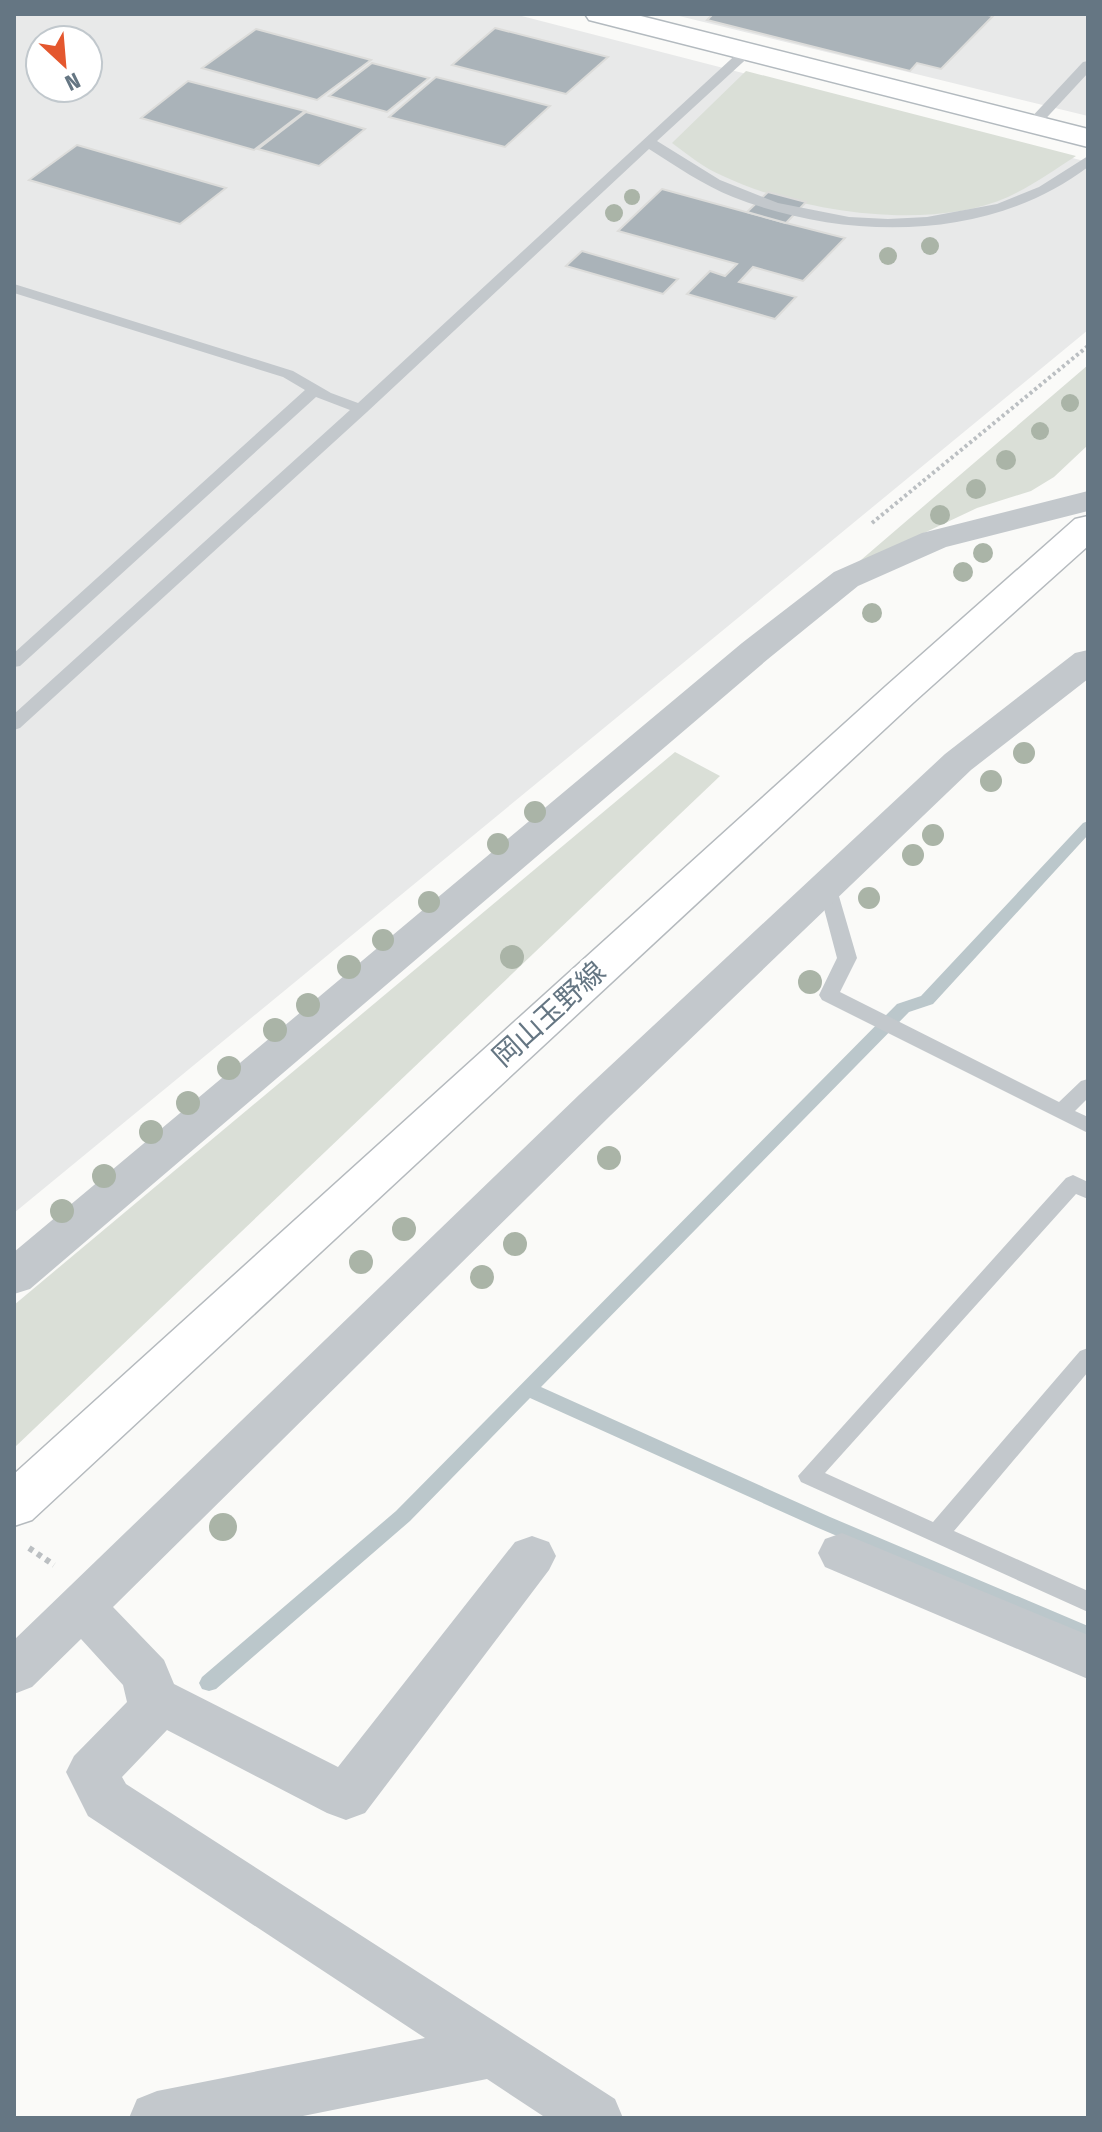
<svg xmlns="http://www.w3.org/2000/svg" width="1102" height="2132" font-family="'Fira Sans Condensed','Noto Sans JP',sans-serif">
<style>
.built{fill:#e8e9e9;fill-rule:evenodd}
.green{fill:#dadfd7}
.lines{fill:none;stroke-linecap:round;stroke-linejoin:round}
.stream{fill:#bbc7cb;fill-rule:evenodd}
.building{fill:#aab3b9;stroke:#dcdcda;stroke-width:2}
.secondary-casing{stroke:#b3babf;stroke-width:3}
.primary-casing{stroke:#b5babe;stroke-width:3}
.path-far1{stroke:#bbbfc2;stroke-width:4;stroke-dasharray:3 3;stroke-linecap:butt}
.path{stroke:#bbbfc2;stroke-width:6;stroke-dasharray:5 5;stroke-linecap:butt}
.lane{fill:#c3c8cc;fill-rule:evenodd}
.street{fill:#c3c8cc;fill-rule:evenodd}
.secondary{fill:#fff;fill-rule:evenodd}
.primary{fill:#fff;fill-rule:evenodd}
.tree{fill:#aab4a7}
.labels{text-anchor:middle;dominant-baseline:central;stroke-width:8;stroke-linejoin:round;paint-order:stroke}
.street-label{font-size:28px;fill:#657683;stroke:#fff}
</style>
<rect width="100%" height="100%" fill="#fafaf8"/>
<g class="built">
<path d="M14 14H514L1088 162V330L14 1213ZM40 40H88V88H40Z"/>
<path d="M671 14H1088V116Z"/>
</g>
<g class="green">
<path d="M746 71 1076 156C1054 170 1032 186 1008 197 929 232 799 212 723 176 704 168 688 155 672 143Z"/>
<path d="M1088 365V445L1054 477 1031 491 977 508 854 566Z"/>
<path d="M675 752 720 776 14 1448V1305Z"/>
</g>
<g class="lines">
<path class="stream" d="M1088 821V835L933 1004 909 1012 541 1387 830 1517 1088 1626V1643L816 1527 530 1398 410 1521 216 1689 209 1691 202 1689 199 1683 202 1677 396 1511 897 1004 921 996 1083 823Z"/>
</g>
<g class="building">
<path d="M713 14H983L993 16 941 69 917 63 910 71 707 20Z"/>
<path d="M495 28 608 57 566 94 452 65Z"/>
<path d="M256 29 371 60 317 100 202 68Z"/>
<path d="M372 63 429 78 387 112 329 96Z"/>
<path d="M436 77 550 106 505 147 389 117Z"/>
<path d="M188 81 305 111 254 150 141 118Z"/>
<path d="M306 112 365 129 319 166 258 149Z"/>
<path d="M77 145 226 188 180 224 29 180Z"/>
<path d="M662 189 786 223 845 238 803 281 753 267 739 282 796 297 775 319 687 294 710 271 725 276 737 264 618 231Z"/>
<path d="M768 192 806 202 786 223 747 212Z"/>
<path d="M582 251 678 279 663 294 566 266Z"/>
</g>
<g class="lines">
<defs>
<path id="secondary" d="M585 14H633L1088 129V147L589 20Z"/>
<path id="primary" d="M1088 516V546L914 702 32 1520 14 1526V1474L886 686 1075 519Z"/>
</defs>
<use href="#secondary" class="secondary-casing"/>
<use href="#primary" class="primary-casing"/>
<path class="path-far1" d="M872 523 1088 346"/>
<path class="path" d="M29 1548 54 1565"/>
<g class="lane">
<path d="M742 49 754 52 657 141 720 180 778 203 849 217 888 219 927 217 997 204 1039 187 1088 156V167C989 242 846 241 733 197 703 185 676 166 649 149L367 412 20 728 14 730V714L350 410 316 397 20 666 14 667V653L305 390 283 377 14 293V284L293 371 331 393 358 403Z"/>
<path d="M1088 61V73L1038 127H1028V121L1083 62Z"/>
<path d="M827 880 836 886 857 958 840 992 1059 1102 1081 1081 1088 1079V1098L1075 1111 1088 1117V1133L822 1000 819 995 837 958 818 886Z"/>
<path d="M1073 1175 1088 1182V1199L1076 1194 825 1473 933 1522 1080 1351 1088 1348V1372L954 1531 1088 1591V1612L801 1482 798 1476 1066 1178Z"/>
</g>
<g class="street">
<path d="M1088 491V511L946 547 858 586 768 659 30 1289 14 1294V1252L742 643 834 572 922 533Z"/>
<path d="M1088 650V679L971 770 610 1116 113 1607 164 1660 174 1684 338 1767 515 1542 532 1536 549 1542 556 1556 549 1570 365 1813 346 1820 327 1813 167 1730 122 1777 126 1784 615 2099 623 2118H546L487 2079 293 2118H129L137 2099 157 2091 425 2038 88 1816 66 1772 74 1756 127 1702 123 1685 81 1639 32 1687 14 1694V1640L580 1094 945 754 1075 653Z"/>
<path d="M842 1533 1088 1635V1679L825 1567 818 1553 825 1539Z"/>
</g>
<use href="#secondary" class="secondary"/>
<use href="#primary" class="primary"/>
</g>
<g class="tree">
<circle cx="632" cy="197" r="8"/>
<circle cx="614" cy="213" r="9"/>
<circle cx="930" cy="246" r="9"/>
<circle cx="888" cy="256" r="9"/>
<circle cx="1070" cy="403" r="9"/>
<circle cx="1040" cy="431" r="9"/>
<circle cx="1006" cy="460" r="10"/>
<circle cx="976" cy="489" r="10"/>
<circle cx="940" cy="515" r="10"/>
<circle cx="983" cy="553" r="10"/>
<circle cx="963" cy="572" r="10"/>
<circle cx="872" cy="613" r="10"/>
<circle cx="1024" cy="753" r="11"/>
<circle cx="991" cy="781" r="11"/>
<circle cx="535" cy="812" r="11"/>
<circle cx="933" cy="835" r="11"/>
<circle cx="498" cy="844" r="11"/>
<circle cx="913" cy="855" r="11"/>
<circle cx="869" cy="898" r="11"/>
<circle cx="429" cy="902" r="11"/>
<circle cx="383" cy="940" r="11"/>
<circle cx="512" cy="957" r="12"/>
<circle cx="349" cy="967" r="12"/>
<circle cx="810" cy="982" r="12"/>
<circle cx="308" cy="1005" r="12"/>
<circle cx="275" cy="1030" r="12"/>
<circle cx="229" cy="1068" r="12"/>
<circle cx="188" cy="1103" r="12"/>
<circle cx="151" cy="1132" r="12"/>
<circle cx="609" cy="1158" r="12"/>
<circle cx="104" cy="1176" r="12"/>
<circle cx="62" cy="1211" r="12"/>
<circle cx="404" cy="1229" r="12"/>
<circle cx="515" cy="1244" r="12"/>
<circle cx="361" cy="1262" r="12"/>
<circle cx="482" cy="1277" r="12"/>
<circle cx="223" cy="1527" r="14"/>
</g>
<g class="labels">
<g class="street-label">
<text transform="translate(549 1014) rotate(-42)">岡山玉野線</text>
</g>
</g>
<rect width="1102" height="2132" fill="none" stroke="#657683" stroke-width="32"/>
<g transform="translate(64 64) rotate(154)"><circle r="38" fill="#ffffff" stroke="#c1c8cd" stroke-width="2"/>
<path d="M0-6L14 30L0 20L-14 30Z" fill="#e4572e"/>
<text y="-12" font-size="22" font-weight="bold" text-anchor="middle" fill="#657683">N</text>
</g>
</svg>
